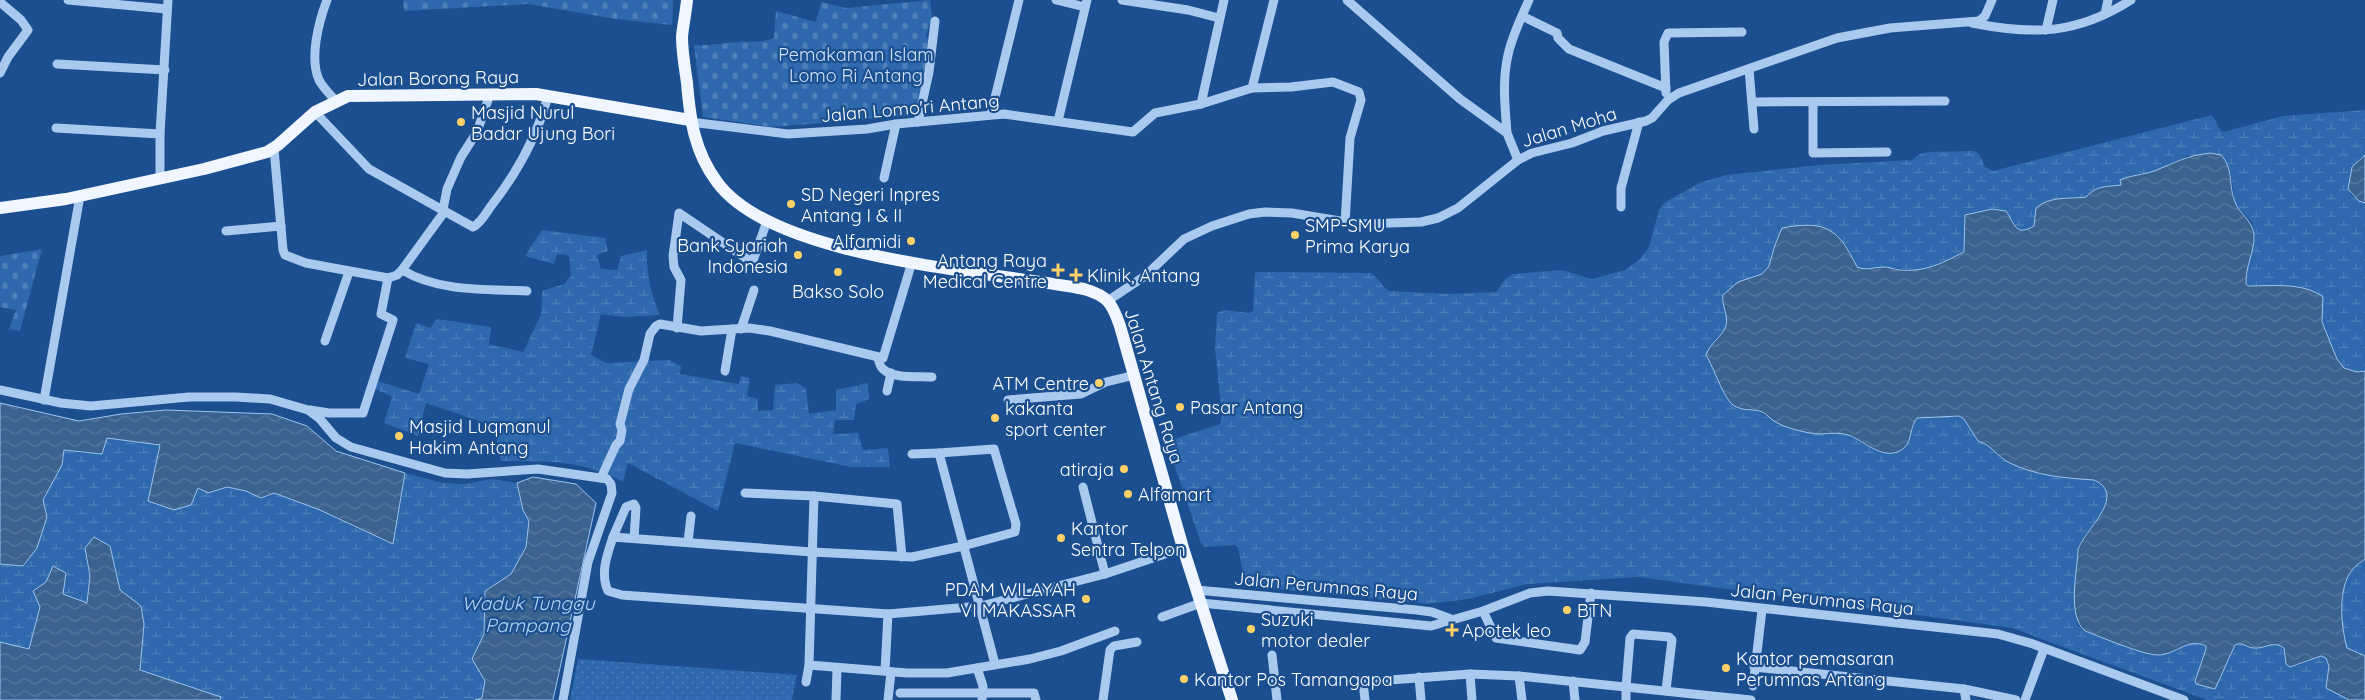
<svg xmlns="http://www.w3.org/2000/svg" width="2365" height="700" font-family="Quicksand,sans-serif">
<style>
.grass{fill:url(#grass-dots)}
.wetland{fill:url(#wetland-marsh)}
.cemetery{fill:url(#cemetery-stones)}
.water{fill:url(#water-waves);stroke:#9cc4f0}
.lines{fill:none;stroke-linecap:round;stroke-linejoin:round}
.minor{stroke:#a9c9ee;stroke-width:9}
.major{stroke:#f0f6ff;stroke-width:12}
.poi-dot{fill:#ffd166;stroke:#1b4f8f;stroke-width:2}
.labels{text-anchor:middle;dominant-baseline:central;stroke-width:4.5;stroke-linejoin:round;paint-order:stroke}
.park-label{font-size:18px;fill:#cfe3fa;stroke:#1b4f8f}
.street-label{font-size:18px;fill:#fff;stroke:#1b4f8f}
.poi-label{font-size:18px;fill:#fff;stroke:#1b4f8f;text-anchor:start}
.water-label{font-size:19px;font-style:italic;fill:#b5d3f5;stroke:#1b4f8f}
</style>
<defs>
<pattern id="grass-dots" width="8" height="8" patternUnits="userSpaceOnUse" patternTransform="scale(1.25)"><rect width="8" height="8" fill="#2e69ad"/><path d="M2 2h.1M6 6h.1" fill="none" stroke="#4d80b9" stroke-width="1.8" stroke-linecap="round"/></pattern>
<pattern id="wetland-marsh" width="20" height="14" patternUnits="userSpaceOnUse" patternTransform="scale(1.25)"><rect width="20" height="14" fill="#2e69ad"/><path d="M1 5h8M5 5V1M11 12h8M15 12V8" fill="none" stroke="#4d80b9"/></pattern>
<pattern id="cemetery-stones" width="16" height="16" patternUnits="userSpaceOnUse" patternTransform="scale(1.25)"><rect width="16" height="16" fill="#2e69ad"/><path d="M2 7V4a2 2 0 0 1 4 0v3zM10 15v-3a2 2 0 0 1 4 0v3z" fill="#4d80b9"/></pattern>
<pattern id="water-waves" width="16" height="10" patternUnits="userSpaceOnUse" patternTransform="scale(1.25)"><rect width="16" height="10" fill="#3c6290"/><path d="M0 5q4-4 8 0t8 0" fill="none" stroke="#597aa1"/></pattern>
</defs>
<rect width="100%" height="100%" fill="#1b4f8f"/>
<path class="grass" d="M578 659 797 675 792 700H570Z"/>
<g class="wetland">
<path d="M2365 110V155C2349 164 2349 178 2351 195L2365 203V371L2357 372 2344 368C2337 359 2319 325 2322 314L2246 284V274L2254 236 2252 222 2235 204 2231 174 2189 155 2153 172 2131 175 2121 185C2107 187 2097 185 2086 197 2074 198 2041 197 2036 210 2034 215 2035 221 2035 226 2015 237 2015 224 2006 211L1991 209 1965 215 1964 252C1954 257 1945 263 1935 267 1918 273 1901 268 1884 267 1874 267 1867 271 1857 267 1839 227 1825 220 1782 228L1775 245 1769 266 1762 274 1738 282 1723 295C1721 305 1729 315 1726 326 1722 337 1710 343 1706 355L1716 371 1723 391C1748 405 1773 423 1801 431 1816 435 1832 430 1847 435 1861 440 1880 458 1896 452 1913 446 1908 429 1917 418L1959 416 1964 419 1978 441C1992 445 1997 457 2010 463 2035 476 2066 478 2094 480 2130 496 2082 531 2078 548 2077 554 2078 561 2077 567 2075 587 2074 606 2078 626L2085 631C2101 637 2143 655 2158 655 2176 655 2188 637 2206 646V649L2195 681 2229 660 2235 645 2239 643C2244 644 2248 648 2254 648 2266 648 2273 640 2284 648L2286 664 2297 666 2321 656 2326 658 2329 666 2326 688 2349 700H2207L2012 628 1639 577 1527 584 1468 599 1428 604 1247 586 1245 582 1238 548 1235 545 1204 547 1201 543 1168 447 1169 443 1174 439 1220 424 1222 415 1215 348 1217 313 1224 310 1249 313 1253 311 1255 273 1259 272 1370 273C1379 277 1381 286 1389 291L1449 294 1496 292 1506 278 1513 274 1562 270 1592 279 1625 270 1639 260 1649 247 1659 210 1664 203 1699 183 1726 175 1819 165 1912 160 1920 154 1929 152 1974 151 1979 154 1985 167 1993 171 2212 115 2221 131 2224 132 2283 116Z"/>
<path d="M542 230 605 238 608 251 597 255 601 269 617 270 621 256 647 250C646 272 651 295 660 315L624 317 601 314 591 355 606 363 669 360 681 366 680 374 739 384 741 376 750 378 747 396 758 399V411L773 410 775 385 797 383 806 389 809 414 836 410V390L868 383 869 399 856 404 854 420H835L833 434 858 433 863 450 888 448 890 467H851L735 443 718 511 628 463 623 482C585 460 543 461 501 461L494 426 426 403 418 436 384 423 392 397 370 386 374 380 419 394 429 364 405 358 416 323 430 328 437 319 491 327 489 344 523 352 541 315 542 291 564 284 571 276 569 255 557 254 554 264 525 256Z"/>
<path d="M107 438 160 445 148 501 197 488 220 490 227 487 246 491 261 498C265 497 269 495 272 494 287 491 343 522 359 529L400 508 405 473 443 483 465 484 492 479 517 483 523 510 529 521 526 547 511 574 485 591 484 634 472 659 485 681 482 698 475 700H220V697L140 670 144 624 141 606 120 590 110 546 85 548 90 576 87 603 63 594 40 607 29 650 0 642V564L23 565 47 517 42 500 62 465 64 450 84 453Z"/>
<path d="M2365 559V656L2347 648C2341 627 2337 587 2353 569 2356 565 2361 562 2365 559Z"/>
</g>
<g class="cemetery">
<path d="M403 0H673L672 25 616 19 528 4 404 11Z"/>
<path d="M930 0 932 16 926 36 933 45 919 115 773 127 703 117 694 45C709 46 723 43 738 42 751 41 761 43 774 38L776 11 816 22 821 2 846 8Z"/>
<path d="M42 249 20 331 9 329 16 310 0 307V256Z"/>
</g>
<g class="water">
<path d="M2210 153 2221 155C2234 169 2228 185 2235 202 2240 215 2252 219 2254 235 2255 251 2245 267 2246 284L2248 286C2272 286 2303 282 2323 297L2322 322 2337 359 2344 368 2357 372 2365 371V559C2361 562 2356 565 2353 569 2337 587 2341 627 2347 648L2365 656V700H2349L2326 688 2329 666 2326 658 2321 656 2290 667 2286 664 2284 648C2273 640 2265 649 2254 648 2246 648 2243 641 2235 645L2215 689 2196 684 2195 681 2206 649V646C2188 637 2176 655 2158 655 2143 655 2101 637 2085 631 2067 616 2077 573 2078 551 2080 533 2130 496 2094 480 2065 478 2036 476 2010 463 1997 457 1992 445 1978 441L1964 419 1959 416 1917 418C1908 429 1914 446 1897 452 1882 458 1864 442 1851 436 1837 430 1824 436 1810 433 1799 431 1783 427 1774 421 1769 418 1767 414 1762 412 1752 408 1743 412 1733 405 1723 397 1714 368 1706 355 1710 343 1722 337 1726 326 1729 315 1721 305 1723 295L1738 282 1762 274 1769 266 1775 245 1782 228C1826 220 1838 228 1857 267 1867 271 1874 267 1884 267 1889 267 1894 269 1899 270 1926 272 1940 264 1964 252L1965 215 1992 209 2006 211C2015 224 2015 237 2034 226L2036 208C2049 196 2070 199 2086 197 2097 185 2106 187 2121 185L2120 180C2131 175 2143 175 2154 171 2177 162 2185 156 2210 153Z"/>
<path d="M2365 155V203L2359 201 2348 189 2352 167Z"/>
<path d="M0 403 79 421 121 414 166 410 272 414 307 426 336 451 405 473 393 544 320 510 274 493 261 498 246 491 227 487 208 493 198 488 191 505 174 510 148 501 160 445 107 438 102 454 64 450 62 465 43 500 47 517 37 548 23 566 0 564Z"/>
<path d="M533 477 576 484 596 503 553 700H475L482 698 485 681 472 659 484 634 485 591 511 574 526 547 529 521 523 510 517 483Z"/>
<path d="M94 537 110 546 120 590 141 606 144 624 140 670 221 697 220 700H0V642L29 649 40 607 33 591 46 582 53 566 66 573 63 594 87 603 90 576 85 548Z"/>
</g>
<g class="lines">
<g class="minor">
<path d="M68 0 167 9"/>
<path d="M327 0C319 21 309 58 319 80 323 88 330 94 336 101"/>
<path d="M1056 0 1085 7"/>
<path d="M1122 0 1188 10 1219 18"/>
<path d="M1347 0 1460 99 1507 133 1518 160"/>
<path d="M0 2 21 20 28 30 8 57 0 73"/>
<path d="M2105 14 2108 0"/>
<path d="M1522 16 1557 33 1558 38 1569 49 1666 88"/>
<path d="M1972 23C2033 35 2076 35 2131 0"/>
<path d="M2046 30 2053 0"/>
<path d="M57 64 165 70"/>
<path d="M1749 69 1754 129"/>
<path d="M1252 88 1291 87 1333 82 1359 92 1361 100 1350 138 1345 223"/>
<path d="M1666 93 1664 42 1668 33 1742 32"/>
<path d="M1753 102 1945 101"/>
<path d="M1813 102V153L1887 152"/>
<path d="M1201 104 1224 0"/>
<path d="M315 112 369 169 473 227C481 223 486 213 491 206 517 173 537 137 548 96"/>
<path d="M991 114 1019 0"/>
<path d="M1058 121 1087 0"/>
<path d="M690 122 788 134 867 129 896 124 1004 114 1133 132 1155 113 1201 104 1252 88 1274 0"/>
<path d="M918 122 929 72 935 21"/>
<path d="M56 128 160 134"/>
<path d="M1507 133C1505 107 1502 81 1508 55 1512 36 1521 18 1529 0"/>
<path d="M274 149 283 250 285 255 306 263 388 278 397 275 402 270 442 215 447 189 461 157 477 132 490 94"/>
<path d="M160 178V134L168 0"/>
<path d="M884 178 896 124"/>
<path d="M1621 207V188L1639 122"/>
<path d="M226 231 281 226"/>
<path d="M402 270C439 292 485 289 527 291"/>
<path d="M1109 300 1145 276 1184 239 1212 226 1249 214 1265 212 1292 213 1358 224 1421 222 1438 218 1458 208 1518 160 1532 153 1572 143 1603 131 1646 121 1652 118 1668 100 1679 93 1837 38 1890 28 1979 21 1985 16 1992 0"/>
<path d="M677 328 681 280 674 267 673 256 679 213 750 261 753 260 755 255 767 221"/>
<path d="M741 329 754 290"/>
<path d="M325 341 349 272"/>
<path d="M878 358C879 362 880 367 883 369 893 379 918 376 932 377"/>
<path d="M725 371 732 329"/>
<path d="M0 390 61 403 91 406 189 397H236L270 399 308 410 320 419 336 438 351 447 445 473 467 474 538 469 607 479 611 484 612 493 588 562 563 700"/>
<path d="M887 391 891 373"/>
<path d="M44 400 80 196"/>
<path d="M1008 400 1081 394 1106 382 1135 375"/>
<path d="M310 410 329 413H363L393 320 381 314 388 278"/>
<path d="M939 453 994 449 1016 524 1015 532 963 546 912 557 812 552 613 537C607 555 600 573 608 591L622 595 888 614 981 606 1105 574 1183 548"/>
<path d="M912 454 939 453 995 664"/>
<path d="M601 478 616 445 620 441 622 430 620 424 629 389 644 360 650 334 656 326 660 324 701 331 749 328 770 331 883 358 912 262"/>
<path d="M1083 487 1105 574"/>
<path d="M745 493 814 496 809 665 907 673H947L1030 659 1061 651 1115 631"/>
<path d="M814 496 897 504 902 557"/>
<path d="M613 537 626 507 634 504 636 508 634 538"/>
<path d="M688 542 691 516"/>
<path d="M1196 590 1417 610 1432 612 1451 619"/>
<path d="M1483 611 1496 638 1580 650 1585 642 1591 593"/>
<path d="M1162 617 1201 603 1431 626 1483 611 1530 593 1548 591 1706 602 1998 634 2033 644 2184 700"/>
<path d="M1272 655 1277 700"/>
<path d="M1754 667 1964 689 2016 700"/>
<path d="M977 668 983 686 982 700"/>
<path d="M885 671 888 614"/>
<path d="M1470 674 1472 700"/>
<path d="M1519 676 1522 700"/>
<path d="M1419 677 1421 700"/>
<path d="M1573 681 1575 700"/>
<path d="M806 682 809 665"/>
<path d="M1753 686 1762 610"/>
<path d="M1964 689 1966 700"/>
<path d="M900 693H1034L1036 700"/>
<path d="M836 700 837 669"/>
<path d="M888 700 891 672"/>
<path d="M1103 700 1110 650 1114 646 1137 642"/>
<path d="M1365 700 1363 682 1470 674 1519 676 1751 700"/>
<path d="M1626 700V687L1630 638 1633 634 1669 637 1672 640 1666 690"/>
<path d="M2025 700 2044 649"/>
</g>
<g class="major">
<path d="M687 0C686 12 683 25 682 37 682 52 685 68 687 83 690 119 694 151 717 182 774 260 991 271 1084 289 1108 296 1112 303 1120 326L1183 548 1232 700"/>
<path d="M0 208 66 199 204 169 267 152 278 145 315 112 348 96 536 94 690 120"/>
</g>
</g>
<g class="poi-dot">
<circle cx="461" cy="122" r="5"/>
<circle cx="791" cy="204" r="5"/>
<circle cx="1295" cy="235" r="5"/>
<circle cx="911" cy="241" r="5"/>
<circle cx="798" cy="255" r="5"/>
<path d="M1055.5 262.5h5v5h5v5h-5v5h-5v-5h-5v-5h5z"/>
<circle cx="838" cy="272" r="5"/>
<path d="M1073.5 267.5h5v5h5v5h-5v5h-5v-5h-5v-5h5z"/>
<circle cx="1099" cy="383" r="5"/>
<circle cx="1180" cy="407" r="5"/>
<circle cx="995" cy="418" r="5"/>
<circle cx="399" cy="436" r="5"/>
<circle cx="1124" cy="469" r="5"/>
<circle cx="1128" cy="494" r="5"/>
<circle cx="1061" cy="538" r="5"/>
<circle cx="1086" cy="599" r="5"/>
<circle cx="1567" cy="610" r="5"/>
<circle cx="1251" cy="629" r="5"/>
<path d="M1449.5 622.5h5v5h5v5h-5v5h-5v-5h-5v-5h5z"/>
<circle cx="1726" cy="668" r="5"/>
<circle cx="1184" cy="679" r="5"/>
</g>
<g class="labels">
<g class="park-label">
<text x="856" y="54">Pemakaman Islam<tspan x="856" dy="21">Lomo Ri Antang</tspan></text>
</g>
<g class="street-label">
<text transform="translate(438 78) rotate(-1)">Jalan Borong Raya</text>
<text transform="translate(910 108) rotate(-5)">Jalan Lomo'ri Antang</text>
<text transform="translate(1569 127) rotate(-17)">Jalan Moha</text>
<text transform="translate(1154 386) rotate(73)">Jalan Antang Raya</text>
<text transform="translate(1326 586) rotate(5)">Jalan Perumnas Raya</text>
<text transform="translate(1822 599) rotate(6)">Jalan Perumnas Raya</text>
</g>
<g class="poi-label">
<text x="471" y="112">Masjid Nurul<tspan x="471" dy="21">Badar Ujung Bori</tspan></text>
<text x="801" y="194">SD Negeri Inpres<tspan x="801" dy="21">Antang I &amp; II</tspan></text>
<text x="1305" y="225">SMP-SMU<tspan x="1305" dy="21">Prima Karya</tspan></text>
<text x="901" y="241" text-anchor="end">Alfamidi</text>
<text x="788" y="245" text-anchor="end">Bank Syariah<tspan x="788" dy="21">Indonesia</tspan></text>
<text x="1047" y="260" text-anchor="end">Antang Raya<tspan x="1047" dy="21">Medical Centre</tspan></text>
<text x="1087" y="275">Klinik, Antang</text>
<text x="838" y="291" text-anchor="middle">Bakso Solo</text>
<text x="1089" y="383" text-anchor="end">ATM Centre</text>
<text x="1190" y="407">Pasar Antang</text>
<text x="1005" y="408">kakanta<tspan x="1005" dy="21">sport center</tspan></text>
<text x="409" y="426">Masjid Luqmanul<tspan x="409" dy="21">Hakim Antang</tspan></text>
<text x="1114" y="469" text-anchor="end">atiraja</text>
<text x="1138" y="494">Alfamart</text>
<text x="1071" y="528">Kantor<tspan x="1071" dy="21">Sentra Telpon</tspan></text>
<text x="1076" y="589" text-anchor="end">PDAM WILAYAH<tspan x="1076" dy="21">VI MAKASSAR</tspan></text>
<text x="1577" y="610">BTN</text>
<text x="1261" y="619">Suzuki<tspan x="1261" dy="21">motor dealer</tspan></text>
<text x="1462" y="630">Apotek leo</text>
<text x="1736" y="658">Kantor pemasaran<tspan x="1736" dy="21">Perumnas Antang</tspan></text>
<text x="1194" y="679">Kantor Pos Tamangapa</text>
</g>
<g class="water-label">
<text x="528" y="603">Waduk Tunggu<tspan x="528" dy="22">Pampang</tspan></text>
</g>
</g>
</svg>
